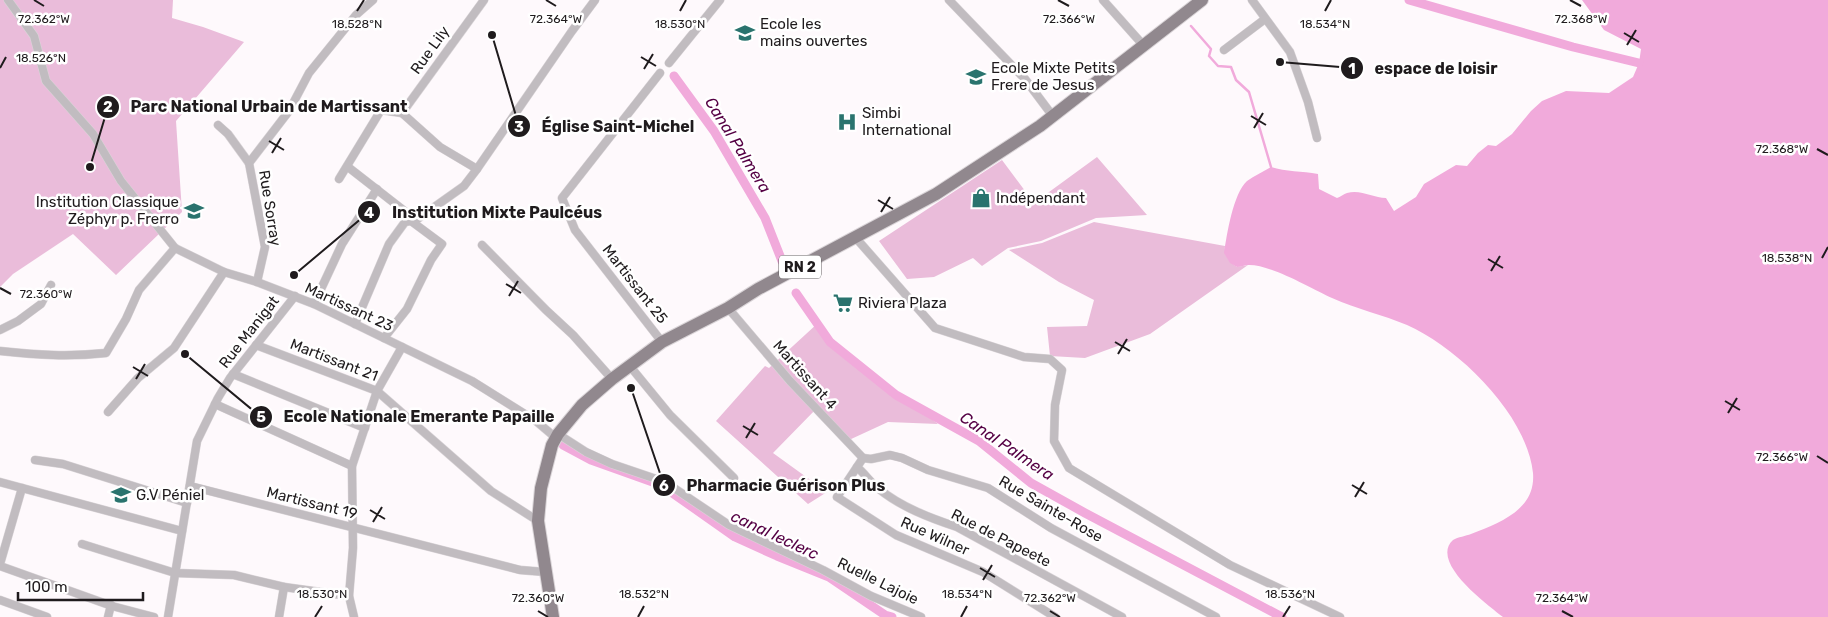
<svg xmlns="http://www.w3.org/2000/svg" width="1828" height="617" font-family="Rubik,sans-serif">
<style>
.green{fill:#eabcda}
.water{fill:#f1aadb}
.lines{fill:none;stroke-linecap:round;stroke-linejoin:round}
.stream{stroke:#f1aadb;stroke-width:2.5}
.canal{stroke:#f1aadb;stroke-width:9}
.minor-casing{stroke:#dad5d8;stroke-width:9}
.primary-casing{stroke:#dad5d8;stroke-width:14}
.minor{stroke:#c1bcc0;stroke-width:8}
.primary{stroke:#91888e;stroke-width:12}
.ticks{fill:none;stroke:#1f1b1d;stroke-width:2}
.labels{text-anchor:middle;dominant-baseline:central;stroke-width:5;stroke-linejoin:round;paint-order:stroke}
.shield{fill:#fff;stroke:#625f61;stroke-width:1}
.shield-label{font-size:14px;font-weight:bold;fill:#1f1b1d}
.poi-label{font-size:15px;fill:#1f1b1d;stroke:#fff;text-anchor:start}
.street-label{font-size:15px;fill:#1f1b1d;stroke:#fff}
.water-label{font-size:16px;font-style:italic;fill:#504;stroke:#fff}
.ticks-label{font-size:12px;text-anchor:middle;fill:#1f1b1d;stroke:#fff;stroke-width:5;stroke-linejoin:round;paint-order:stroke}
.leader{fill:none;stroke:#1f1b1d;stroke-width:2}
.callout-dot{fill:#1f1b1d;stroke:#fff;stroke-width:2}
.mark-label{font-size:15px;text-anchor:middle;font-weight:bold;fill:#fff}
.callout-label{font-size:16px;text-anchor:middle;font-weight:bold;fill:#1f1b1d;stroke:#fff;stroke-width:5;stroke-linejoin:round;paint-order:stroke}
</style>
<rect width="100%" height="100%" fill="#fef9fc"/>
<g class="green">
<path d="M0 0H173L172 18 203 27 244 42 176 121 182 212 116 275 73 234 13 274 0 287Z"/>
<path d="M1097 157 1147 215 1096 218 1041 241 1008 248 982 266 973 258 934 277 907 279 879 241 1002 160 1034 203Z"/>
<path d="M1094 222 1225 246C1224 255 1229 262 1237 267L1248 265 1150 334 1085 358 1050 356 1047 327 1087 326 1094 300 1059 282 1009 250 1042 243Z"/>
<path d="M818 323 828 338 938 424 888 422 849 440 818 407 773 453 827 492 808 504 716 421 765 366 769 368Z"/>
</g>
<path class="water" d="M1582 0H1828V617H1503C1488 605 1429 562 1453 540 1458 537 1466 536 1471 534 1499 523 1536 510 1533 473 1527 415 1459 348 1407 325 1383 315 1357 309 1332 298 1312 289 1270 264 1248 265 1245 265 1241 267 1237 267L1230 263 1224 253C1227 234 1233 194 1247 181 1254 176 1264 171 1271 167 1286 172 1302 171 1318 174L1319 189 1337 198C1340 197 1344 194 1347 193 1361 189 1373 198 1386 198L1394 211 1416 197 1424 184 1456 165 1467 166 1478 153 1488 145 1496 146 1512 134 1531 111 1542 101 1566 91 1609 93 1633 77 1639 63 1641 49 1604 30Z"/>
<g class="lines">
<path class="stream" d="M1191 26 1211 49 1209 56 1218 66 1231 67 1236 80 1249 92 1271 167"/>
<g class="canal">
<path d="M1409 0 1573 47 1639 63"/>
<path d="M674 76 714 131 765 218 782 261"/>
<path d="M796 293 830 342 896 395 979 441 1031 483 1085 513 1282 617"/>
<path d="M563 445 591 460 661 485 735 537 777 556 829 577 885 615 892 617"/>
</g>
<defs>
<g id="minor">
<path d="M8 0 34 36 46 81 93 134 121 181 175 248 224 272 257 282 314 304 472 381 536 421 556 438"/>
<path d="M949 0 1025 79 1052 115"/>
<path d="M1103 0 1144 46"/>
<path d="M1252 0 1290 52 1308 102 1317 138"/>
<path d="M1224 50 1265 19"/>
<path d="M669 63 720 0"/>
<path d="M660 73 562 198 575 230 662 342"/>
<path d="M218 125 228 134 249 163"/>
<path d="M348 167 416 220"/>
<path d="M477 169 440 147 402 113 484 0"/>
<path d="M339 179 381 110 402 113"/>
<path d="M855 237 935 328 1024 357 1050 359 1062 370 1055 405 1054 441 1069 468 1230 565 1340 617"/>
<path d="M482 245 546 310 573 335 612 379"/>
<path d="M257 282 265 247 249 163 289 111 309 73 356 15 373 0"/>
<path d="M314 304 342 244 377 189"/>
<path d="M728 308 790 381 863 458"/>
<path d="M355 324 389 244 405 222 416 220 464 186 477 169 572 31 595 0"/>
<path d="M0 330 18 321 41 304 51 285"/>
<path d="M384 338 407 309 431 260 442 244 411 221"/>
<path d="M256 345 377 391 491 491 538 521"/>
<path d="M0 351C38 355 68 357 106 353L126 319 139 290 175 248"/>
<path d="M629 365 670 415 734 478"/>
<path d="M233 374 365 428"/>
<path d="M215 404 352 466"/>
<path d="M108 412 138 378 174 348 224 272"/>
<path d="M558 434 586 452 612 464 665 482 729 525 823 570 871 596 921 617"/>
<path d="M863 458 871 459 890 455 902 458 928 470 988 488 1051 528 1216 617"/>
<path d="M863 458 857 467C865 474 871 483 879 489 901 507 930 518 957 527L1122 617"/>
<path d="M35 460 63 464 187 503"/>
<path d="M857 467 837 497 896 535 983 572 1055 617"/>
<path d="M0 482 182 531"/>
<path d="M190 486 520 570 545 572"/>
<path d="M82 544 175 573 234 575 284 587 349 596"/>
<path d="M0 564 22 488"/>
<path d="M0 566 112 606 154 617"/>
<path d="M0 600 47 617"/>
<path d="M108 617 111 605"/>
<path d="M168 617 197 441 218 398 230 378 295 296"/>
<path d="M279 617 284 587"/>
<path d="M354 617 349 596 353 548 352 466 377 391 402 347"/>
</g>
<path id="primary" d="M553 617 538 521 541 488 552 445 558 434 582 405 612 379 662 342 728 308 758 289 936 194 1040 126 1202 0"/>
</defs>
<use href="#minor" class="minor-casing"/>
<use href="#primary" class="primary-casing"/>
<use href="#minor" class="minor"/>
<use href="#primary" class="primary"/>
</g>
<path class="ticks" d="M34 0 44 6M546 0 556 6M1058 0 1069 6M1570 0 1581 6M357 11 364 0M680 11 686 0M1325 11 1331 0M1624 33 1639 42M1627 45 1636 30M641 57 656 66M0 68 6 57M644 69 653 54M1251 116 1266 125M1254 128 1263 113M269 141 284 150M1817 149 1828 155M272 153 281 138M878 200 893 209M881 212 890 197M1822 258 1828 247M1488 259 1503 268M1491 271 1500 256M506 284 521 293M0 288 11 294M509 296 518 281M1115 342 1130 351M1118 354 1127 339M133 367 148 376M136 379 145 364M1725 401 1740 410M1728 413 1737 398M743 426 758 435M746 438 755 423M1817 456 1828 463M1352 485 1367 494M1355 497 1364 482M370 510 385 519M373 522 382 507M980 568 995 577M983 580 992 565M538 611 548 617M1050 611 1060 617M1562 611 1573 617M315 617 322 606M638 617 644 606M961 617 967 606M1283 617 1290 606"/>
<defs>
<symbol id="school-bare" viewBox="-9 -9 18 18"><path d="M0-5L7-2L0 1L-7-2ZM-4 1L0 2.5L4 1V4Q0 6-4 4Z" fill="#2a736e" stroke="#fff" stroke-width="2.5" paint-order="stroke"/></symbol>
<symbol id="hospital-bare" viewBox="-9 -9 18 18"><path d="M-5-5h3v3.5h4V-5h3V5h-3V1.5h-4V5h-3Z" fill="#2a736e" stroke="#fff" stroke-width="2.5" paint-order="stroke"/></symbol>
<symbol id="shop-bare" viewBox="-9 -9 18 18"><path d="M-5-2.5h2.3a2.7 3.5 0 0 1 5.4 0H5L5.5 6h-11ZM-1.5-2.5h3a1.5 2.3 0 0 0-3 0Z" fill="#2a736e" stroke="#fff" stroke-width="2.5" paint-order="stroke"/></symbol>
<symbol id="supermarket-bare" viewBox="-9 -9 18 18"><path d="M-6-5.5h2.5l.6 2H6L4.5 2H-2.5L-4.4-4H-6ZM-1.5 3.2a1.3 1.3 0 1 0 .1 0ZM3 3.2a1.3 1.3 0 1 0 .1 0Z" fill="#2a736e" stroke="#fff" stroke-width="2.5" paint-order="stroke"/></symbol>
</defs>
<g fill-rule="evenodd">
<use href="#school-bare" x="731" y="19" width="28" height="28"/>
<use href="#school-bare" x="962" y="63" width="28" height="28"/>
<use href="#hospital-bare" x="833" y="108" width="28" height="28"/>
<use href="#shop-bare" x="967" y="184" width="28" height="28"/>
<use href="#school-bare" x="180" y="197" width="28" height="28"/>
<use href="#supermarket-bare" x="829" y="289" width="28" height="28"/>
<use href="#school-bare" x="107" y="481" width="28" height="28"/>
</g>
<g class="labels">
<rect class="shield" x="779" y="255.5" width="42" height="23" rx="4"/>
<g class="shield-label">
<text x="800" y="267">RN 2</text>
</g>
<g class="poi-label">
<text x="760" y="24">Ecole les<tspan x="760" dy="17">mains ouvertes</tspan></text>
<text x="991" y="68">Ecole Mixte Petits<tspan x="991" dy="17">Frere de Jesus</tspan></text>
<text x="862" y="113">Simbi<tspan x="862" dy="17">International</tspan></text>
<text x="996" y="198">Indépendant</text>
<text x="179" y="202" text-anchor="end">Institution Classique<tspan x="179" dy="17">Zéphyr p. Frerro</tspan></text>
<text x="858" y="303">Riviera Plaza</text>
<text x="136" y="495">G.V Péniel</text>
</g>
<g class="street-label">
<text transform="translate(430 50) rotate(-54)">Rue Lily</text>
<text transform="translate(270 208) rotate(81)">Rue Sorray</text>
<text transform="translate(635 284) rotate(52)">Martissant 25</text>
<text transform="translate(349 307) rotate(25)">Martissant 23</text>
<text transform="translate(249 332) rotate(-52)">Rue Manigat</text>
<text transform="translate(334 360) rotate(21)">Martissant 21</text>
<text transform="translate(805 375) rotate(48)">Martissant 4</text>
<text transform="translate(312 503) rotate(14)">Martissant 19</text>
<text transform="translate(1051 509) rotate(30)">Rue Sainte-Rose</text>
<text transform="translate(935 536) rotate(24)">Rue Wilner</text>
<text transform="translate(1001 538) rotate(27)">Rue de Papeete</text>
<text transform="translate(878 581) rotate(26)">Ruelle Lajoie</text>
</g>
<g class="water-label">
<text transform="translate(738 145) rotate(58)">Canal Palmera</text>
<text transform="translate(1007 446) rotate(34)">Canal Palmera</text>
<text transform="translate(775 535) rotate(25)">canal leclerc</text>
</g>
</g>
<g class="ticks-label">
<text x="1581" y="23">72.368°W</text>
<text x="44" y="23">72.362°W</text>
<text x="556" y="23">72.364°W</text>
<text x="1069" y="23">72.366°W</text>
<text x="357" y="28">18.528°N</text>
<text x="680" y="28">18.530°N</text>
<text x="1325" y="28">18.534°N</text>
<text x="41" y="62">18.526°N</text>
<text x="1782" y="153">72.368°W</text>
<text x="1787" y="262">18.538°N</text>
<text x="46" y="298">72.360°W</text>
<text x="1782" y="461">72.366°W</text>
<text x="322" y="598">18.530°N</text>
<text x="644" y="598">18.532°N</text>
<text x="967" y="598">18.534°N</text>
<text x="1290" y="598">18.536°N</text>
<text x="538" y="602">72.360°W</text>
<text x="1050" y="602">72.362°W</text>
<text x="1562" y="602">72.364°W</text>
</g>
<path class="leader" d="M1280 62L1352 68M90 167L108 107M492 35L519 126M294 275L369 212M185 354L261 417M631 388L664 485"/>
<g class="callout-dot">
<circle cx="1280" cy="62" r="5"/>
<circle cx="90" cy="167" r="5"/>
<circle cx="492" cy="35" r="5"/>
<circle cx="294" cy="275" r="5"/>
<circle cx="185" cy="354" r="5"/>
<circle cx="631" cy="388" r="5"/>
<circle cx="1352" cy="68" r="12"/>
<circle cx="108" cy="107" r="12"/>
<circle cx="519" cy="126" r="12"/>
<circle cx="369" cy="212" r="12"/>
<circle cx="261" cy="417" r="12"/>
<circle cx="664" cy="485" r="12"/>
</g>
<g class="mark-label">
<text x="1352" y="74">1</text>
<text x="108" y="112">2</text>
<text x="519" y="132">3</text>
<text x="369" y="218">4</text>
<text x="261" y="422">5</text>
<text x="664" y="491">6</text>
</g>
<g class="callout-label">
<text x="1436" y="74">espace de loisir</text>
<text x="269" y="112">Parc National Urbain de Martissant</text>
<text x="618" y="132">Église Saint-Michel</text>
<text x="497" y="218">Institution Mixte Paulcéus</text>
<text x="419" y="422">Ecole Nationale Emerante Papaille</text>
<text x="786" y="491">Pharmacie Guérison Plus</text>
</g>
<path d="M18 592v8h125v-8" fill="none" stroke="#1f1b1d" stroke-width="2.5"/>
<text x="25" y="592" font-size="15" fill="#1f1b1d" stroke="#ffffff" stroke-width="4" paint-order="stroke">100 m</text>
</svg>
